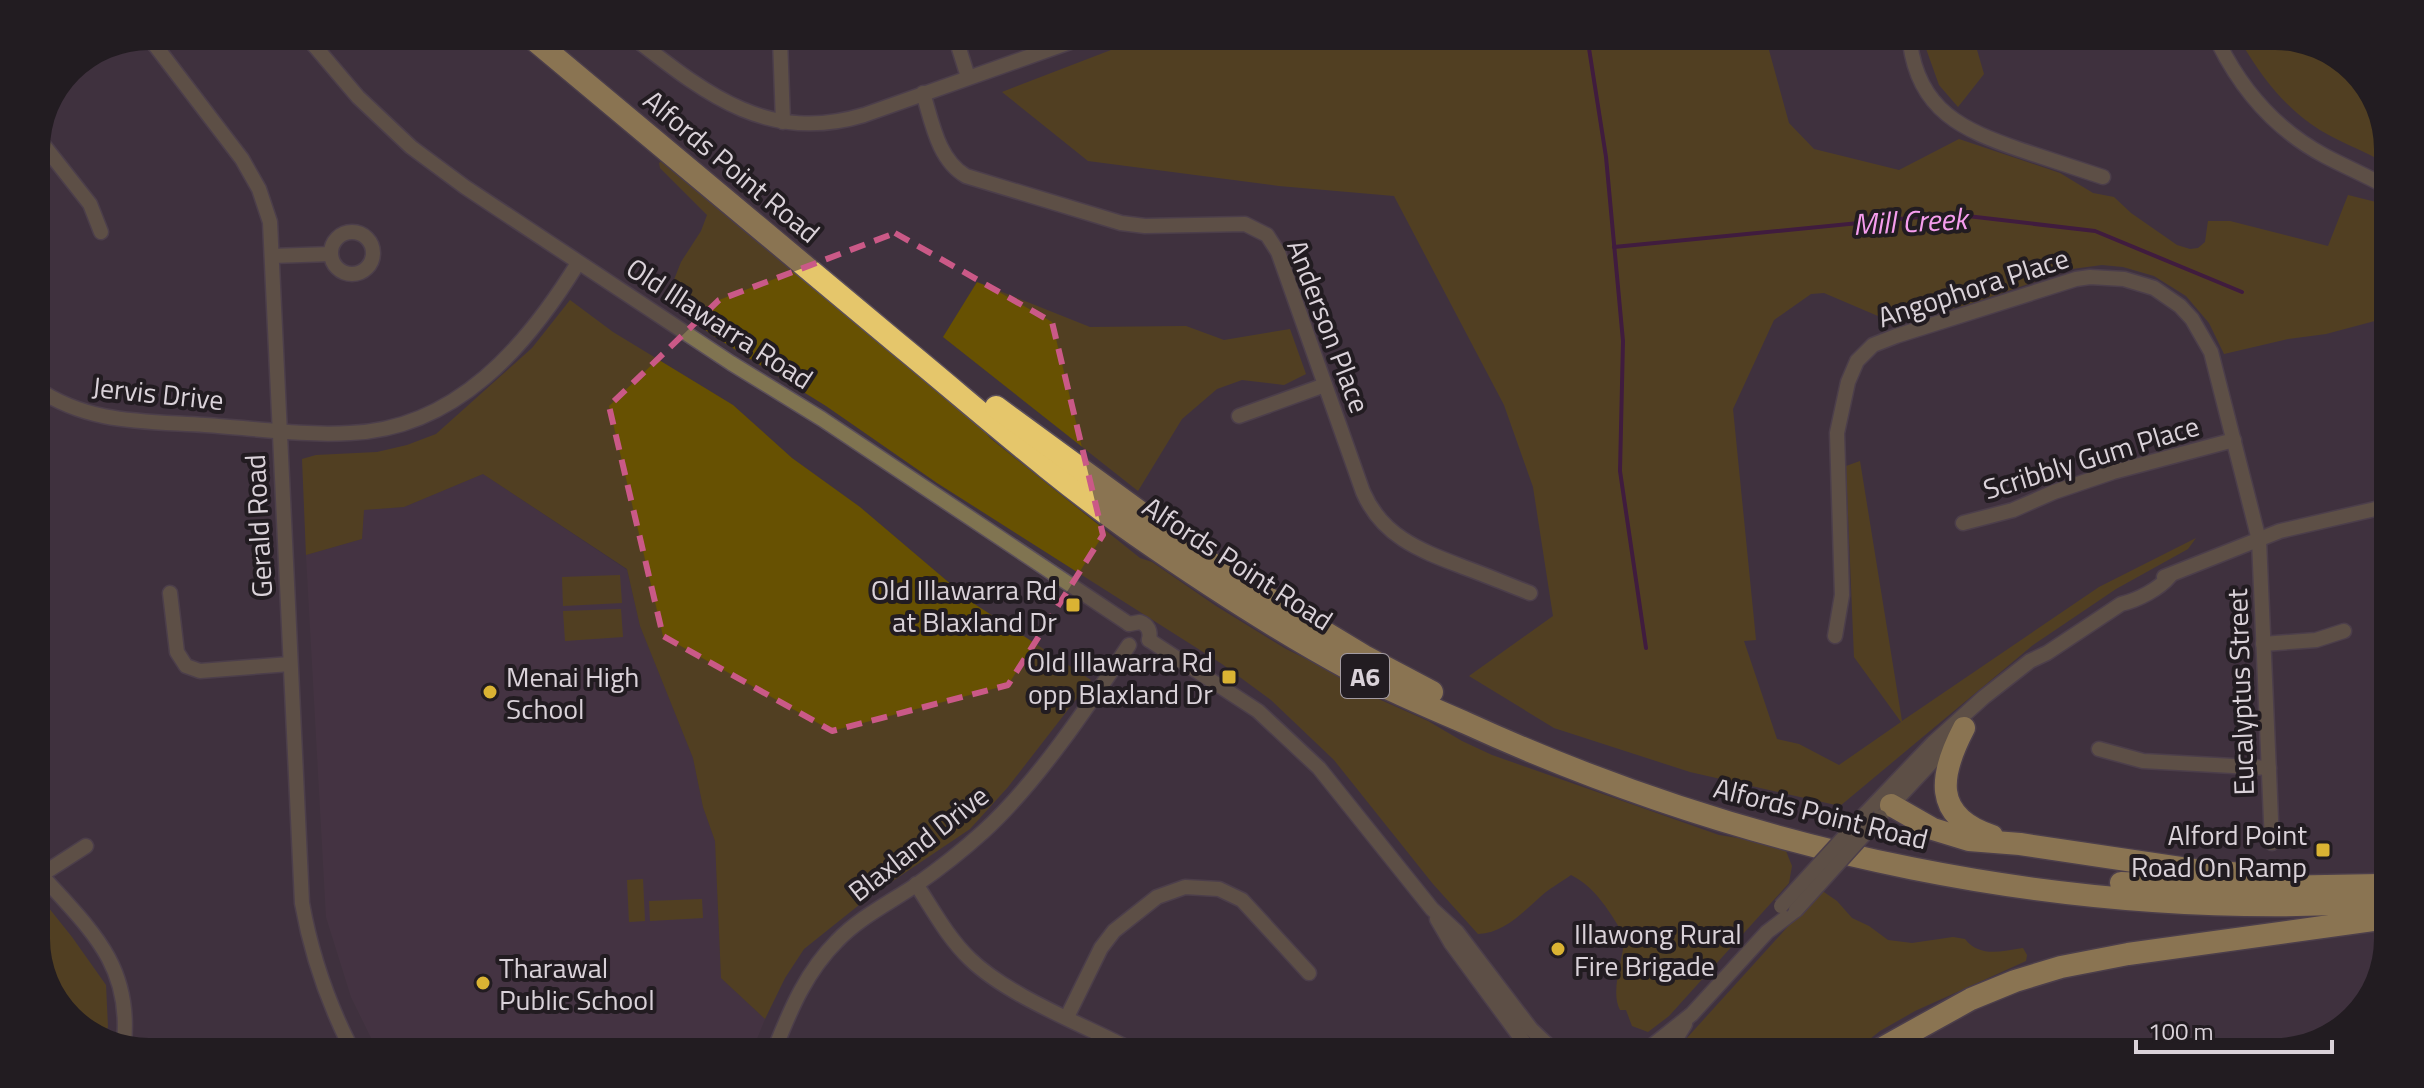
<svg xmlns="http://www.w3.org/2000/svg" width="2424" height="1088" font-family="'Titillium Web',sans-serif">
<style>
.built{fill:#4a3748}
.green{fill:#675102}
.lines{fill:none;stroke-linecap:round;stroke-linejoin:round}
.stream{stroke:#41033f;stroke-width:4}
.minor-casing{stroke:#5b4f5a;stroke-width:17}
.highway-casing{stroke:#5b4f5a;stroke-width:25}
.minor{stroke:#807451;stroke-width:14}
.highway{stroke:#e5c66b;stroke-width:22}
.minor-bridge-casing{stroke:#5b4f5a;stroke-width:17;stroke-linecap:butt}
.minor-bridge{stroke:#807451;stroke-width:14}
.marked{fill:none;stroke:#ca5987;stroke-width:6;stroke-dasharray:16 10;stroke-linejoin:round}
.poi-dot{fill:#dab333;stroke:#221c21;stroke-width:3}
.labels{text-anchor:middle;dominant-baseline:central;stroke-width:8;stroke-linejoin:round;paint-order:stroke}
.shield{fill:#221c21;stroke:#a39ba2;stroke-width:2}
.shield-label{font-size:26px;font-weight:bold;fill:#dad2d9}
.street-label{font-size:28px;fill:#dad2d9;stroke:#221c21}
.poi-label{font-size:28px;fill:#dad2d9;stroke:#221c21;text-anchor:end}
.water-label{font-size:30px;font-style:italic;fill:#f69dee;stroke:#221c21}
</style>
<rect width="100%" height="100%" fill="#3f323e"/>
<path class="built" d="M483 474 627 570 640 626 693 758 703 807 715 841 721 978 765 1019 754 1046 374 1044 351 997 326 917 306 555 362 539 364 510 404 507Z"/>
<g class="green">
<path d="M1137 40 1767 43 1789 123 1814 149 1899 170 1959 139 2060 173 2093 193 2114 197 2131 213 2177 245 2190 249 2198 248 2205 242 2208 221H2230L2328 246 2348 195 2376 202 2387 212 2386 318 2326 334 2288 339 2224 354 2209 323 2186 296 2154 276 2123 267 2102 265 2072 269 1967 305 1892 322 1824 293 1811 294 1774 320 1733 409 1756 640 1744 641 1777 739 1799 744 1839 765 1901 722 1854 657 1846 466 1860 461 1902 721 2099 587 2196 538 2188 549 2116 589 2033 645 1840 806 1690 772 1554 728 1469 676 1553 616 1533 487 1504 405 1394 196 1279 186 1088 161 1002 92Z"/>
<path d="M1924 43H1975L1984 74 1958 107 1939 85Z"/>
<path d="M2242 44 2319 45 2369 86 2388 142V165C2363 149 2334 141 2311 124 2281 103 2261 75 2242 44Z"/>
<path d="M663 160 971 415 990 438 1140 558 1152 562 1216 606 1286 649 1339 675 1374 697 1428 721 1462 741 1492 755 1719 835 1744 839 1786 851 1792 866 1789 883 1669 1016 1648 1032 1632 1026 1626 1010H1620C1610 992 1623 958 1625 937 1611 914 1596 887 1571 875 1561 882 1547 890 1539 898 1521 914 1503 933 1478 934L1433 884 1334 760 1271 700 1222 664 937 483 826 406 712 335 673 306 668 295 681 262 701 231 707 215 660 168 659 163Z"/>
<path d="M977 282 1090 327 1186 326 1224 340 1290 329 1306 374 1284 385 1242 380 1217 389 1182 419 1138 491 943 337Z"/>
<path d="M570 300 613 332 733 405 792 458 860 507 973 603 1091 680 1008 787 970 829 869 897 804 949 785 978 765 1019 721 978 715 841 703 807 693 758 640 626 627 569 483 474 404 507 364 510 362 539 306 555 302 459 316 455 377 452 407 445 436 434 532 348Z"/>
<path d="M620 575 622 603 563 606 562 577Z"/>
<path d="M621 609 623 637 565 641 563 611Z"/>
<path d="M643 879 645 921 629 922 627 880Z"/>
<path d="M1821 890 1837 901 1852 918 1869 926 1888 940 1912 943 1953 937 1965 939C1980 958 2001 951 2023 948L2027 955 2026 961 1915 1011 1880 1031 1856 1050H1676Z"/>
<path d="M36 892 72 937 106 985 108 1027 102 1041 55 1002 36 947Z"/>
<path d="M702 899 703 918 650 921 649 901Z"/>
</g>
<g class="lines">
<g class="stream">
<path d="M1588 42 1606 157 1623 341 1620 471 1646 648"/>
<path d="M1614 247 1950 214 2095 231 2242 292"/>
</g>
<defs>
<g id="minor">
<path d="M148 36 242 159 259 189 270 222 302 903C311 953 326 998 349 1044"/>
<path d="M307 37 358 97 411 147 465 187 731 363 822 419 1129 624"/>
<path d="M634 38C706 94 768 144 864 115L1076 40"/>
<path d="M780 39 783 122"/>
<path d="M956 39 968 77"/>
<path d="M1910 43C1919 111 1963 130 2021 150 2049 159 2076 168 2103 177"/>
<path d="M2219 44C2243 92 2278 131 2325 156 2346 167 2367 176 2387 187"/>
<path d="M923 93C932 122 938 160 966 176L1121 223 1145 226 1245 224 1267 235 1278 252 1363 492C1383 538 1422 551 1466 568 1488 576 1509 585 1530 593"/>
<path d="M38 138 90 204 101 232"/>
<circle cx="352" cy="253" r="21"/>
<path d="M272 256 331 254"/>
<path d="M36 388C89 424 143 421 205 425 253 428 302 436 350 433 456 429 527 346 578 263"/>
<path d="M1239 416 1325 385"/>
<path d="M1963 523 2013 510 2054 492 2113 472 2234 440"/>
<path d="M2164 577 2280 531 2384 507"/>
<path d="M170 593 177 652 186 666 200 671 290 664"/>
<path d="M1129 624 1140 622C1148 625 1151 631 1149 640"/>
<path d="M1835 636 1842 595 1837 433 1848 382 1857 361 1873 345 1896 336 2076 279 2090 277 2124 279 2154 288 2180 306 2192 319 2211 352 2259 540 2272 843"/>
<path d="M1149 640 1258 711 1319 768 1432 909 1457 932 1531 1029 1552 1049"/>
<path d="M2263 644 2316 640 2344 631"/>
<path d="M2099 749 2143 761 2269 768"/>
<path d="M1886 811 1954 738"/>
<path d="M1866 813 1933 743 1984 697 2030 661 2047 653 2121 604C2138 600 2159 589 2170 576"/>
<path d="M36 869C86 926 132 961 124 1043"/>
<path d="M41 875 86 846"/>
<path d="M916 884C933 910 948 938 970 959 1007 995 1079 1023 1126 1047"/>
<path d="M1437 919 1451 943 1529 1049"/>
<path d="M1067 1017 1101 948 1114 931 1157 897 1185 887 1219 889 1242 900 1309 973"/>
<path d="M776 1046C791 1008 807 971 837 941 859 918 889 903 916 885 939 869 962 851 983 832 1036 784 1089 705 1129 645"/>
<path d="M1648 1049 1692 1014 1767 932 1796 910"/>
<path d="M1669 1050 1685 1024"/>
</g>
<g id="highway">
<path d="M532 38C653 140 775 241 897 343 975 407 1053 477 1136 535 1205 583 1277 630 1351 670 1388 690 1427 706 1466 723 1750 853 2067 921 2380 902"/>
<path d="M996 407 1207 561 1364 656 1432 692"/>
<path d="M1964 728C1940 774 1931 816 1992 836"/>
<path d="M1891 805 1933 829 1969 840 2020 844 2194 870 2243 874"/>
<path d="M2121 883 2229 888 2380 885"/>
<path d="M1879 1050 1971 999 2015 981 2061 967 2128 954 2380 919"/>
</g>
</defs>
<use href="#minor" class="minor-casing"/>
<use href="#highway" class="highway-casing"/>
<use href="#minor" class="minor"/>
<use href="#highway" class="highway"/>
<defs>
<g id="minor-bridge">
<path d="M1781 906 1866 813"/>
<path d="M1796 910 1880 817"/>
</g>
</defs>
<use href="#minor-bridge" class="minor-bridge-casing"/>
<use href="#minor-bridge" class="minor-bridge"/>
</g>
<path d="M0 0H2424V1088H0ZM895 233 1052 322 1103 535 1008 685 832 731 663 636 609 406 719 300Z" fill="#3f323e" fill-opacity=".55" fill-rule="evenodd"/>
<path class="marked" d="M895 233 1052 322 1103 535 1008 685 832 731 663 636 609 406 719 300Z"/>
<g class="poi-dot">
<rect x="1065" y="597" width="16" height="16" rx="4"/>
<rect x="1221" y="669" width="16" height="16" rx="4"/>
<circle cx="490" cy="692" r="8"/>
<rect x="2315" y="842" width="16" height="16" rx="4"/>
<circle cx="1558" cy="949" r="8"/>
<circle cx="483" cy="983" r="8"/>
</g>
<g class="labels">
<rect class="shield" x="1341" y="654" width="48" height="44" rx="6"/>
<g class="shield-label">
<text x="1365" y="676">A6</text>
</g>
<g class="street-label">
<text transform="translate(732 166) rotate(40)">Alfords Point Road</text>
<text transform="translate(1973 287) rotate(-18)">Angophora Place</text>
<text transform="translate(720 323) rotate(33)">Old Illawarra Road</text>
<text transform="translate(1329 326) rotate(69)">Anderson Place</text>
<text transform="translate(158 393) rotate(6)">Jervis Drive</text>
<text transform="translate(2091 457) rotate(-17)">Scribbly Gum Place</text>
<text transform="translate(258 526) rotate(-93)">Gerald Road</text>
<text transform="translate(1238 563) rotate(33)">Alfords Point Road</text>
<text transform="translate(2240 692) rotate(-92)">Eucalyptus Street</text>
<text transform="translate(1821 813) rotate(14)">Alfords Point Road</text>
<text transform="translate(918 843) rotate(-38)">Blaxland Drive</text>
</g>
<g class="poi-label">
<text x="1057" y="589">Old Illawarra Rd<tspan x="1057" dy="32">at Blaxland Dr</tspan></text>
<text x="1213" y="661">Old Illawarra Rd<tspan x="1213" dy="32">opp Blaxland Dr</tspan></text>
<text x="506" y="676" text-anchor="start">Menai High<tspan x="506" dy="32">School</tspan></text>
<text x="2307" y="834">Alford Point<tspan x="2307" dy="32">Road On Ramp</tspan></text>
<text x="1574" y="933" text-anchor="start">Illawong Rural<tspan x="1574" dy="32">Fire Brigade</tspan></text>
<text x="499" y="967" text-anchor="start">Tharawal<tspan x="499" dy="32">Public School</tspan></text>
</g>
<g class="water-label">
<text transform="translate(1910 221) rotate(-3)">Mill Creek</text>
</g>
</g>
<path d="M0 0H2424V1088H0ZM149 50H2275A99 99 0 0 1 2374 149V939A99 99 0 0 1 2275 1038H149A99 99 0 0 1 50 939V149A99 99 0 0 1 149 50Z" fill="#221c21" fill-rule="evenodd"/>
<path d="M2136 1040v12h196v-12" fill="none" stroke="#dad2d9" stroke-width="4"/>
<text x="2148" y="1040" font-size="24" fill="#dad2d9" stroke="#221c21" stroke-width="6" paint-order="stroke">100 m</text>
</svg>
